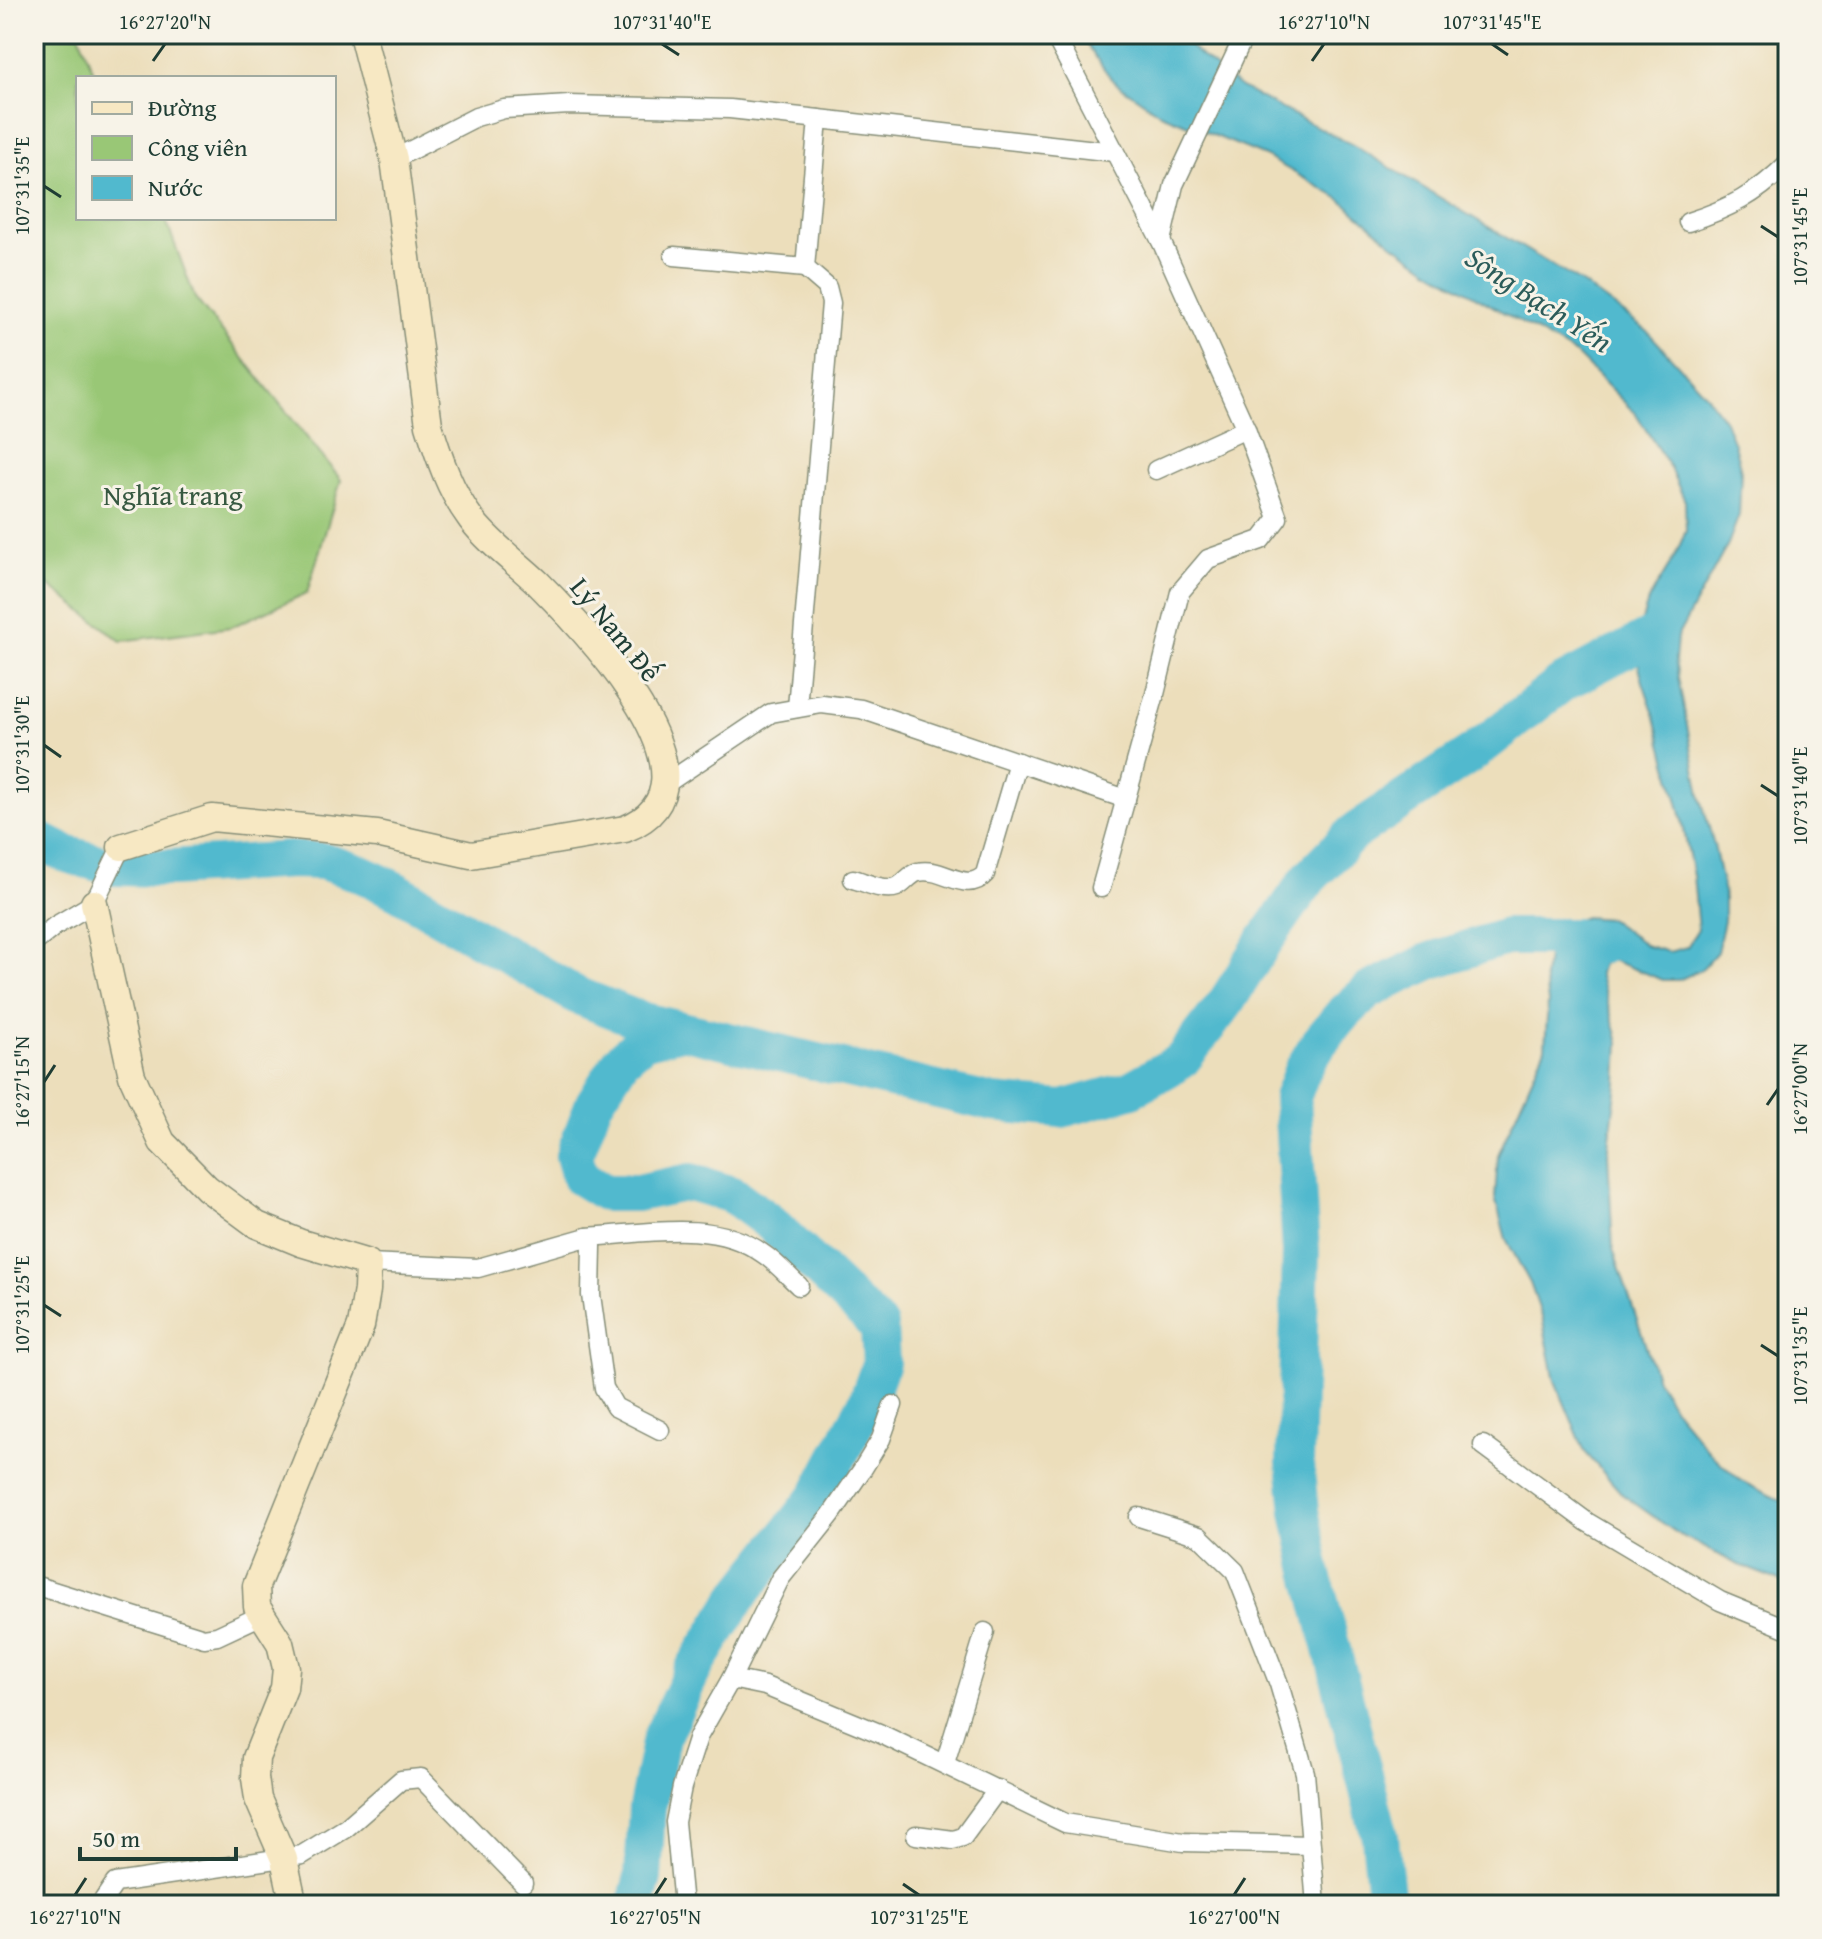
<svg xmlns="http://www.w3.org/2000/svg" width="1822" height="1939" font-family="'Gentium Book Plus',serif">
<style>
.green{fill:#99c776;stroke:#5c8255;stroke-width:2}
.water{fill:#51b9ce;stroke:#387b81;stroke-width:2}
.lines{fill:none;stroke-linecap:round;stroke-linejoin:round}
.river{stroke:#51b9ce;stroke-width:38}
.street-casing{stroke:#868e78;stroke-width:21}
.secondary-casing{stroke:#868e78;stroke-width:29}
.street{stroke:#fff;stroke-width:18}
.secondary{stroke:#f7e8c3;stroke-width:26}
.ticks{fill:none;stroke:#1f3d34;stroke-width:3}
.labels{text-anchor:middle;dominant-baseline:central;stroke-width:6;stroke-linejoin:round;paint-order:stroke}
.park-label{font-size:28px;fill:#375941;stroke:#f7f3e8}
.street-label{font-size:28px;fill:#1f3d34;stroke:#f7f3e8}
.water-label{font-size:30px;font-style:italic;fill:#2c5c5a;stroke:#f7f3e8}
.neatline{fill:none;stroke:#1f3d34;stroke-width:3}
.ticks-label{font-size:20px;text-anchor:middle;fill:#1f3d34}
</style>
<rect width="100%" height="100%" fill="#f7f3e8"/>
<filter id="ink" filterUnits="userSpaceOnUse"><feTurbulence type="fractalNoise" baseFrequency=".0125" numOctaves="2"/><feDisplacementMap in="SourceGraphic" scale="16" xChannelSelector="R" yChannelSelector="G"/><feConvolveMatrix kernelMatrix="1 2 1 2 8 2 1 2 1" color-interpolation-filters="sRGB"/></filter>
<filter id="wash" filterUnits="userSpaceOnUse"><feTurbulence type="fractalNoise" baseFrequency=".006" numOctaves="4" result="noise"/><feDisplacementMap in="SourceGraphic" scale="32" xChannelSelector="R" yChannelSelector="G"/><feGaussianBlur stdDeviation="1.8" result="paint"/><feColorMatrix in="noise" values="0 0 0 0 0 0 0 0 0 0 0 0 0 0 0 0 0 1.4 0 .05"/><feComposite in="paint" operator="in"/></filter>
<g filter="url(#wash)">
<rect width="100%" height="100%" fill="#ecdebb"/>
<path class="green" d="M34 34H79L96 78H78V218H165L195 298 341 480 307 593 231 627 121 641 34 574Z"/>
<path class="water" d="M1079 34H1174L1241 88 1353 145 1583 284 1647 331 1705 394 1725 421 1734 444 1741 471 1739 515 1728 544 1677 637 1675 661 1700 795 1714 845 1724 893V921L1717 952 1702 969 1679 980H1663L1611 960 1602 964 1599 973 1619 1042 1617 1083 1608 1154 1613 1249 1657 1379 1676 1412 1714 1457 1741 1481 1788 1504V1584L1739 1565 1678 1534 1623 1495 1585 1452 1555 1381 1542 1317 1530 1283 1506 1239 1495 1198 1498 1155 1545 1048 1548 1002 1544 977 1549 943 1566 924 1585 917 1609 919 1647 946 1669 952 1687 947 1698 930 1693 875 1680 810 1654 714 1643 682 1638 662V633L1648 601 1675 556 1686 531 1685 501 1670 468 1636 414 1577 355 1430 270 1393 244 1340 199 1265 156 1161 114 1113 81Z"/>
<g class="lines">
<g class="river">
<path d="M34 838 66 854 113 867 171 868 292 860 322 861 359 873 397 891 576 995 639 1020 993 1103 1062 1109 1130 1090 1181 1061 1225 1004 1262 945 1309 878 1353 833 1477 750 1561 684 1655 634"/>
<path d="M635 1905 643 1877 647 1808 661 1738 694 1668 737 1599 819 1494 867 1402 881 1363 879 1327 772 1224 733 1195 690 1182 637 1193H606L580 1177 574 1156 594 1103 622 1059 643 1041 681 1031"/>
<path d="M1387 1905 1380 1837 1311 1567 1300 1511 1295 1462 1301 1252 1292 1098 1302 1071 1318 1044 1341 1016 1368 991 1430 961 1506 937H1575L1602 945"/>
</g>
</g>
</g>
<g filter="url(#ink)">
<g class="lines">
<defs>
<g id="street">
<path d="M1054 34 1161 241 1246 429 1278 518 1261 540 1208 559 1180 592 1155 694 1101 888"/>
<path d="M394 159 476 117 504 109 569 105 730 109 1114 152"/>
<path d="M1688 222C1729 209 1757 194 1788 163"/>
<path d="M1161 241 1174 185 1245 34"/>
<path d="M674 256 805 268 818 119"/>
<path d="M1156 470 1246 429"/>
<path d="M797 708 831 303 827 287 805 268"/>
<path d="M664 785 771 713 822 704 861 709 1126 799"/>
<path d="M853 879C865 882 884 892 897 887 904 884 910 874 918 872 942 866 966 895 985 874L1018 762"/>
<path d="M34 943 55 926 94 903 121 847"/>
<path d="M587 1237C644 1234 713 1218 762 1253 776 1262 787 1275 799 1286"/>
<path d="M368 1263 478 1268 587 1237 592 1246 591 1295 604 1388 615 1407 660 1430"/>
<path d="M1483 1445 1587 1522 1720 1601 1788 1629"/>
<path d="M1139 1517 1199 1536 1235 1571 1279 1684 1305 1773 1316 1905"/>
<path d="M34 1585 204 1638 217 1636 262 1615"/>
<path d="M731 1679 765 1686 879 1733 1065 1823 1183 1842 1310 1845"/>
<path d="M945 1763 985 1632"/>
<path d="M916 1835 953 1840 963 1837 998 1789"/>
<path d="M100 1905 115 1883 302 1855 346 1828 401 1780 421 1778 523 1883"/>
<path d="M683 1905 675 1822 682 1787 698 1737 731 1679 780 1579 831 1515 862 1470 881 1439 893 1405"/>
</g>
<g id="secondary">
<path d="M121 847 212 818 377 834 471 855 625 829C736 785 582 627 538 583 516 562 489 543 471 519 450 491 439 458 429 425L394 159 362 34"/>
<path d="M94 903 132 1076 162 1142 207 1188 257 1225 301 1243 368 1263 367 1290 361 1326 256 1586 257 1607 280 1643 286 1668 284 1688 256 1758 255 1778 258 1799 284 1859 294 1905"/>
</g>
</defs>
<use href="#street" class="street-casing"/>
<use href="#secondary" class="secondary-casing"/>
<use href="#street" class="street"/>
<use href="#secondary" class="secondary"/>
</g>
</g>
<path class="ticks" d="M662 44 679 55M1492 44 1508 55M153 61 165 44M1312 61 1324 44M44 186 61 197M1761 226 1778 237M44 745 61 757M1761 785 1778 796M44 1082 55 1065M1767 1105 1778 1089M44 1305 61 1316M1761 1345 1778 1356M903 1884 919 1895M75 1895 86 1878M655 1895 666 1878M1234 1895 1245 1878"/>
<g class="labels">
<g class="park-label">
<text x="173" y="494">Nghĩa trang</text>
</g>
<g class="street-label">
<text transform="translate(616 629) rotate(51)">Lý Nam Đế</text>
</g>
<g class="water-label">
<text transform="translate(1539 299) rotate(33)">Sông Bạch Yến</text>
</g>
</g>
<rect width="1822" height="1939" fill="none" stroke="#f7f3e8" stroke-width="88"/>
<rect x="76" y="76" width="260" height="144" fill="#f7f3e8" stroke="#a1aaa0" stroke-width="2"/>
<rect x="92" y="102" width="40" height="12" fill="#f7e8c3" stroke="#a1aaa0" stroke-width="2"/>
<text x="148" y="116" font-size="24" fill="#1f3d34">Đường</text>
<rect x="92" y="136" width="40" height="24" fill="#99c776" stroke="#a1aaa0" stroke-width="2"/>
<text x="148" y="156" font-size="24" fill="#1f3d34">Công viên</text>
<rect x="92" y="176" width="40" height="24" fill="#51b9ce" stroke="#a1aaa0" stroke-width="2"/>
<text x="148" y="196" font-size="24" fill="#1f3d34">Nước</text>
<path d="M80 1847v12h156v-12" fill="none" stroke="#1f3d34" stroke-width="4"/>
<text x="92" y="1847" font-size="24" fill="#1f3d34" stroke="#f7f3e8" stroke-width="6" paint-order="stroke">50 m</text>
<rect x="44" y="44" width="1734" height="1851" class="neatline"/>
<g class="ticks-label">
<text x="165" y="29">16°27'20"N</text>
<text x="662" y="29">107°31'40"E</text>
<text x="1324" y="29">16°27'10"N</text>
<text x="1492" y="29">107°31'45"E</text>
<text transform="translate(22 186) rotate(-90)" y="7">107°31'35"E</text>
<text transform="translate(1800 237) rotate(-90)" y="7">107°31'45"E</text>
<text transform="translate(22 745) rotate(-90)" y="7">107°31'30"E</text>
<text transform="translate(1800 796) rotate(-90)" y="7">107°31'40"E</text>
<text transform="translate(22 1082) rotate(-90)" y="7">16°27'15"N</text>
<text transform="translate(1800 1089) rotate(-90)" y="7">16°27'00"N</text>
<text transform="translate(22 1305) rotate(-90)" y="7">107°31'25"E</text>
<text transform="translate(1800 1356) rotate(-90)" y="7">107°31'35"E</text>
<text x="75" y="1924">16°27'10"N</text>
<text x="655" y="1924">16°27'05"N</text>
<text x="919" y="1924">107°31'25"E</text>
<text x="1234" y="1924">16°27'00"N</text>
</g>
</svg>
